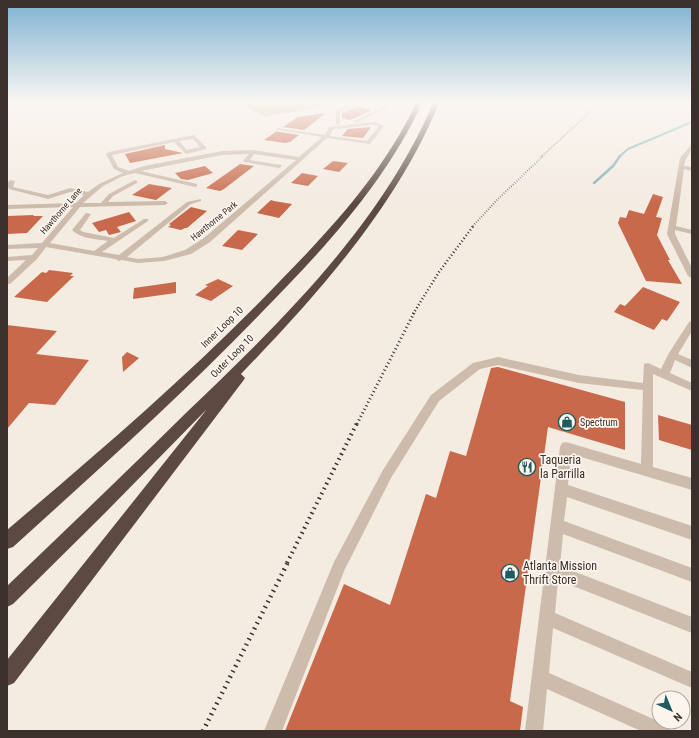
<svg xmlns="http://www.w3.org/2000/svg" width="699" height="738" font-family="'Roboto Condensed',sans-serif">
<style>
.green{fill:#b8c4a0}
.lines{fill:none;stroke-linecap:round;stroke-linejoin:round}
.stream-far1{stroke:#7fb0b2;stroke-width:2}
.stream{stroke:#7fb0b2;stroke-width:2.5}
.building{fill:#c8694b}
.minor{fill:#cdbbac;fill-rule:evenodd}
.highway{fill:#5c4a42;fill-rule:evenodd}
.rail-far5{stroke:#3b302b;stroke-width:1.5;stroke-dasharray:0.5 1.5;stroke-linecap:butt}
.rail-far4{stroke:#3b302b;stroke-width:2;stroke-dasharray:0.5 2;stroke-linecap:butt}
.rail-far3{stroke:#3b302b;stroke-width:2.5;stroke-dasharray:1 2.5;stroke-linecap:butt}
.rail-far2{stroke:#3b302b;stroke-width:3;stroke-dasharray:1 3;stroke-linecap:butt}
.rail-far1{stroke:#3b302b;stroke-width:4;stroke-dasharray:1.5 4;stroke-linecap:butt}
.rail{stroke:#3b302b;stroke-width:4.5;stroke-dasharray:1.5 4.5;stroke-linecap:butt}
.labels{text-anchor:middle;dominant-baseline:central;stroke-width:3.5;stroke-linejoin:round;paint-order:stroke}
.far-street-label{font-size:9px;fill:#3b302b;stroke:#fbf5ee}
.street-label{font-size:10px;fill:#3b302b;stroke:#fbf5ee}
.poi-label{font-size:10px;fill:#3b302b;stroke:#fbf5ee;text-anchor:start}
.near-poi-label{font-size:12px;fill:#3b302b;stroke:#fbf5ee;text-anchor:start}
</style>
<rect width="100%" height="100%" fill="#f4ebe1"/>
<path class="green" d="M236 101H354L265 117Z"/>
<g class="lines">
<path class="stream-far1" d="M619 157 628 149 692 122"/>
<path class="stream" d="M594 183 613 166 620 156"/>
</g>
<g class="building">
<path d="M357 106 372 110 350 120 342 118V113Z"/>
<path d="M326 113 304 130 283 127 298 117Z"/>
<path d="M371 127 363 138 342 136 348 129Z"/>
<path d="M277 131 279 132 299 135 290 142 285 143 264 140Z"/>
<path d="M165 145V149L183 153 130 163 125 154Z"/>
<path d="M333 161 348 163 339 172 323 169Z"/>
<path d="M240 164 254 166 224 189 220 191 206 188Z"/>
<path d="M205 166 213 173 188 180 181 179 175 173Z"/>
<path d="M302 173 318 176 308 186 291 183Z"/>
<path d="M149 184 172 188 156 200 132 195Z"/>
<path d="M653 194 663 197 656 217 662 218 657 235 670 260H668L682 284 646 281 618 223 620 217 626 218 629 210 644 214Z"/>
<path d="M271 200 274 201 292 204 279 218 257 213Z"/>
<path d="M191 207 207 211 187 228H185L181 230 168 227 171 225 169 224Z"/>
<path d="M129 212 136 221 117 227 121 232 109 235 106 230 99 232 92 223Z"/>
<path d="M34 215 33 216H43L27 233 7 234V216Z"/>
<path d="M238 230 258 234 242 250 222 246Z"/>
<path d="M49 270 73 273 70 276H74L47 302 14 297 42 272 46 273Z"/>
<path d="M218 279 233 286 211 301 195 295 208 286 205 285Z"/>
<path d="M176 282V293L133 299 134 288Z"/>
<path d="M643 287 680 302 667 321 662 319 654 330 614 312 620 304 625 306Z"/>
<path d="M7 325 57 331 36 354 89 360 55 405 29 403 7 429Z"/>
<path d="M127 352 139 358 123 372 122 357Z"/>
<path d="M498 367 625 402V450L548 427 510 701 523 707 520 731H285L344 584 390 605 426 494 436 498 450 451 466 456 491 368Z"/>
<path d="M658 415 692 425V450L659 440Z"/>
</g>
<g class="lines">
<g class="minor">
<path d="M362 101H382L391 106 356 123 354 121 386 106C374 98 352 105 340 112V124L336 125V110L347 105Z"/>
<path d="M375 122 384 126 370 144 327 138 210 242 191 254 164 261 138 263 122 260 119 261 115 259 46 247 37 259 10 284H7V278L26 260 7 261V257L32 255 38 248 7 249V245L42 243 73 207 7 209V205L76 203 84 195 70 192 48 199 9 189 7 184 10 180 15 181 13 187 48 195 70 188 88 192 99 184 123 173 114 169 106 154 109 152 194 135 206 147V149L186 154 174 142 112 155 118 167 129 171 144 166 222 151 253 150 299 157 322 137 279 130H277V128L325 135 329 127ZM374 125 379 126 367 141 330 136 333 129ZM193 139 200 147 187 150 179 141ZM249 154 243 161 244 162 279 168 282 166 281 165 250 160 254 154 296 160 204 238 185 250 163 257 138 259 127 257 191 204 201 201V199L187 202 119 255 102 252 148 221V219H144L114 238 83 232 80 230 91 214 86 213 72 230C81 239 97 239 108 241L94 251 50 243 80 207 165 205 168 203 165 201 108 202 113 196 137 183V181L135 180 109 194 101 203H83L103 186 123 176 135 173 195 187 197 186V184L141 171 222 155Z"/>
<path d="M692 144C692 153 685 157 684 166L692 167V171L684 169 676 226 692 230V234L675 230V234L692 268V278L688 276 667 234 680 158Z"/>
<path d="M692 321V331L678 354 692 360V368L675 360 670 373 692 383V391L653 374V467L692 478V490L571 454 568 485 692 526V540L567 497 564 521 692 568V582L563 534 560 566 692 617V633L558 580 555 613 692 672V688L553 628 549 673 667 725 670 731H641L547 689 543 731H525L560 447 562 443 566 442 641 464 643 390 579 383 498 365 480 369 439 401 391 478 344 571 282 731H264L334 562 383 470 431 395 473 363 498 357 579 375 643 383 644 364 648 363 661 369 669 353 689 322Z"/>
</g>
<g class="highway">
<path d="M417 101H423C386 182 324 249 262 312 183 394 98 470 13 547L7 549V530C101 450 195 370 281 280 334 226 385 170 417 101Z"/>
<path d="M434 101H440C397 206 319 293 241 374L245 378 243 381 14 683 7 686V660L207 409 105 513 13 604 7 607V586C68 528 128 470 188 411 283 320 382 224 434 101Z"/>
</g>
<path class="rail-far5" d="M541 157 602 101"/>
<path class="rail-far4" d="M473 226 498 199 543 156"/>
<path class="rail-far3" d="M413 314 439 272 474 225"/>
<path class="rail-far2" d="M357 424 414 313"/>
<path class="rail-far1" d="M287 563 357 423"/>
<path class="rail" d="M203 731 288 562"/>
</g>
<linearGradient id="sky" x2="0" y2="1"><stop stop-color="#7eb2d2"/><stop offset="0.5" stop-color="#faf6f2"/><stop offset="1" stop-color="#faf6f2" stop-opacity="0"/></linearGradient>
<rect width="699" height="204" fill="url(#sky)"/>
<defs>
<symbol id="shop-ring" viewBox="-11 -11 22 22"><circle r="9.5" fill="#fbf5ee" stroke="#1f5a5e" stroke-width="1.5"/><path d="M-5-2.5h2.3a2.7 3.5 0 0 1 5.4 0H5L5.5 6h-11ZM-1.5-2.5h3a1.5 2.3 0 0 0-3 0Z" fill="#1f5a5e"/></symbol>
<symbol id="restaurant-ring" viewBox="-11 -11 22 22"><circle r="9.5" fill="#fbf5ee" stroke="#1f5a5e" stroke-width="1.5"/><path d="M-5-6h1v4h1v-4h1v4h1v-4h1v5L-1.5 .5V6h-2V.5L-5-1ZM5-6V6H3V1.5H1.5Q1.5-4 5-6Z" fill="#1f5a5e"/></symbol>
</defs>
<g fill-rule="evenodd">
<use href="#shop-ring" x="557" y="412" width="20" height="20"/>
<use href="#restaurant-ring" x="517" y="457" width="20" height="20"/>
<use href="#shop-ring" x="500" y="563" width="20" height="20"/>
</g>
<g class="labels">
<g class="far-street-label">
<text transform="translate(61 211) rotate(-49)">Hawthorne Lane</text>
<text transform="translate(214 221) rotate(-39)">Hawthorne Park</text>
</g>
<g class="street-label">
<text transform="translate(222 327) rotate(-44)">Inner Loop 10</text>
<text transform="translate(232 356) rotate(-45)">Outer Loop 10</text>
</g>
<g class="poi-label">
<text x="580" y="422">Spectrum</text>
</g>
<g class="near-poi-label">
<text x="540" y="460">Taqueria<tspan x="540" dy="14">la Parrilla</tspan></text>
<text x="523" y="566">Atlanta Mission<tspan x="523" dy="14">Thrift Store</tspan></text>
</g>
</g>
<rect width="699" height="738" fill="none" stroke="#3b302b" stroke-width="16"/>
<g transform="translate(671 710) rotate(136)"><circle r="19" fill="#fbf5ee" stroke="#aea6a0"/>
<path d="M0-3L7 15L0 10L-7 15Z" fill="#1f5a5e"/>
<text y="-6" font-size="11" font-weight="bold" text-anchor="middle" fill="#3b302b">N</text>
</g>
</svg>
